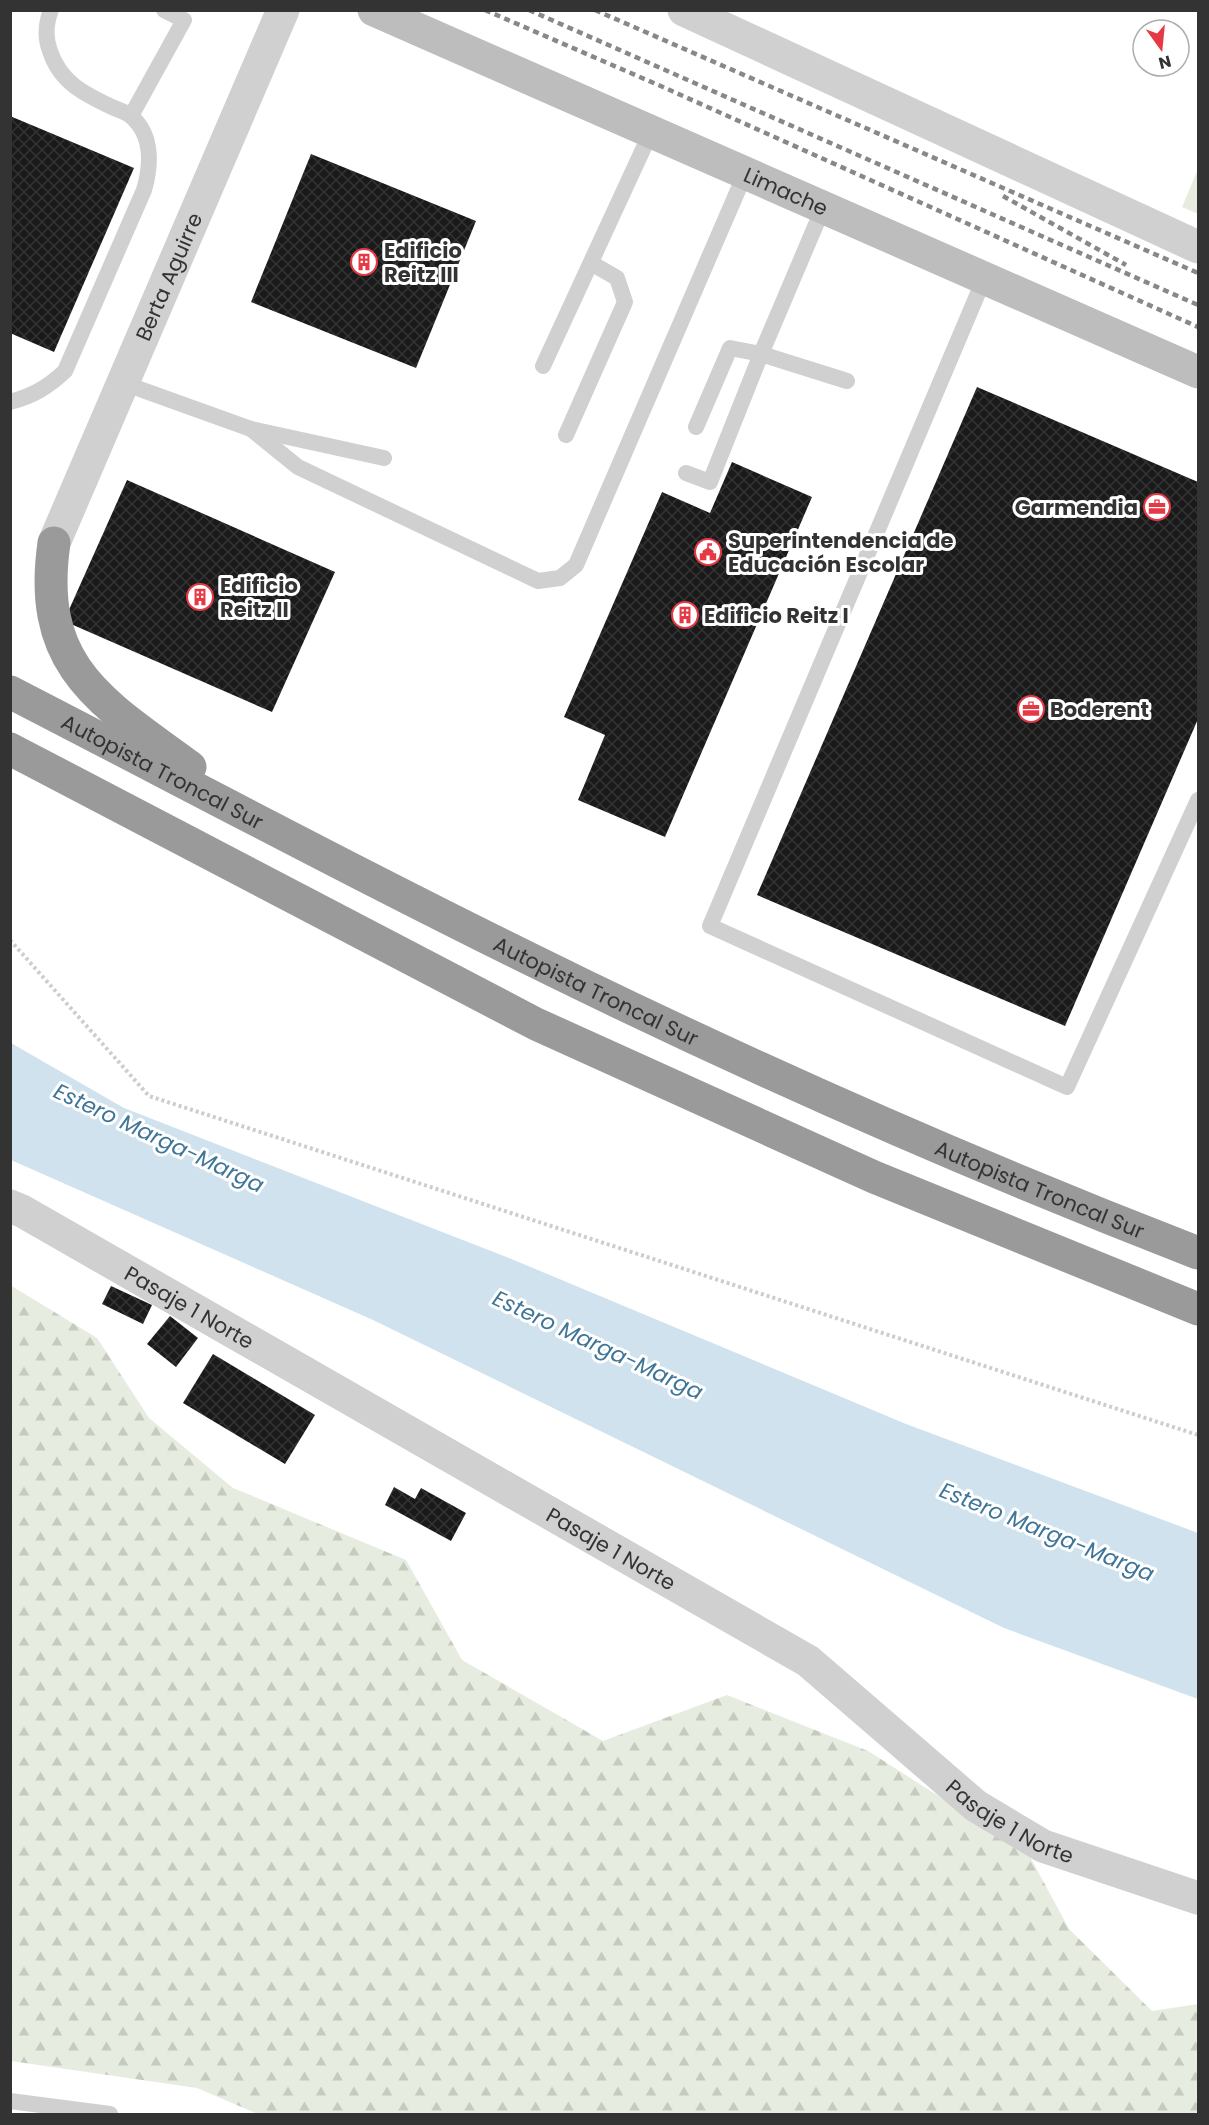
<svg xmlns="http://www.w3.org/2000/svg" width="1209" height="2125" font-family="Poppins,sans-serif">
<style>
.forest{fill:url(#forest-firs)}
.pitch{fill:#e6ecdf}
.water{fill:#cfe2ee}
.building{fill:url(#building-cross-hatch)}
.lines{fill:none;stroke-linecap:round;stroke-linejoin:round}
.path{stroke:#cdcdcd;stroke-width:4;stroke-dasharray:3 3;stroke-linecap:butt}
.service{stroke:#d0d0d0;stroke-width:16}
.minor{stroke:#d0d0d0;stroke-width:33}
.secondary{stroke:#bdbdbd;stroke-width:33}
.motorway{stroke:#9a9a9a;stroke-width:33}
.rail{stroke:#888;stroke-width:4.5;stroke-dasharray:6 4.5;stroke-linecap:butt}
.labels{text-anchor:middle;dominant-baseline:central;stroke-width:6;stroke-linejoin:round;paint-order:stroke}
.street-label{font-size:21px;fill:#333;stroke:#fff}
.poi-label{font-size:21px;font-weight:bold;fill:#333;stroke:#fff;text-anchor:start}
.water-label{font-size:22px;font-style:italic;fill:#3f7597;stroke:#fff}
</style>
<defs>
<pattern id="forest-firs" width="22" height="20" patternUnits="userSpaceOnUse" patternTransform="scale(1.5)"><rect width="22" height="20" fill="#e6ecdf"/><path d="M5 1l3.5 6h-7zM16 11l3.5 6h-7z" fill="#c6cbc0"/></pattern>
<pattern id="building-cross-hatch" width="8" height="8" patternUnits="userSpaceOnUse" patternTransform="scale(1.5)"><rect width="8" height="8" fill="#1a1a1a"/><path d="M0 0l8 8M0 8l8-8" fill="none" stroke="#333"/></pattern>
</defs>
<rect width="100%" height="100%" fill="#fff"/>
<path class="forest" d="M10 1285 97 1338 149 1418 233 1488 406 1560 462 1660 603 1741 727 1695 868 1751 1028 1853 1069 1929 1152 2011 1198 2004V2114H258L197 2088 11 2061Z"/>
<path class="pitch" d="M1198 169V214L1182 207Z"/>
<path class="water" d="M11 1043 124 1108 509 1258 906 1424 1198 1533V1699L1004 1628 373 1320 11 1160Z"/>
<g class="building">
<path d="M10 116 134 168 54 352 10 333Z"/>
<path d="M311 154 476 221 416 368 251 302Z"/>
<path d="M977 387 1198 482V719L1065 1026 757 895Z"/>
<path d="M732 462 812 497 665 837 578 800 605 735 564 717 662 492 710 513Z"/>
<path d="M127 480 335 572 272 712 64 621Z"/>
<path d="M111 1286 152 1305 143 1324 102 1304Z"/>
<path d="M170 1316 198 1338 176 1367 147 1344Z"/>
<path d="M213 1354 315 1415 285 1464 183 1403Z"/>
<path d="M394 1487 415 1499 421 1488 466 1513 451 1541 385 1505Z"/>
</g>
<g class="lines">
<path class="path" d="M10 940 149 1096 1198 1435"/>
<g class="service">
<path d="M131 116 184 20 164 10"/>
<path d="M984 279 710 926 1067 1087 1198 800"/>
<path d="M543 366 651 132"/>
<path d="M123 383 251 429 384 458"/>
<path d="M10 402C33 396 48 387 65 371L144 190C151 166 153 136 132 117 127 112 118 110 112 107 84 94 60 82 50 51 45 38 46 23 51 10"/>
<path d="M696 427 730 348 761 354 847 381"/>
<path d="M251 429 298 467 538 581 560 578 576 565 745 174"/>
<path d="M566 435 625 302 617 278 591 263"/>
<path d="M686 473 710 482 761 354 823 208"/>
<path d="M10 2101 110 2114"/>
</g>
<g class="minor">
<path d="M684 10 1198 247"/>
<path id="s1" d="M54 543 283 10"/>
<path id="s2" d="M10 1206 22 1211 808 1661 976 1806 1043 1846 1198 1898"/>
</g>
<path class="secondary" id="s3" d="M374 10 1198 372"/>
<g class="motorway">
<path d="M54 543C36 668 102 702 190 767"/>
<path id="s4" d="M10 692C200 790 389 891 581 984 783 1082 989 1172 1198 1253"/>
<path d="M10 749 536 1024 874 1177 1198 1309"/>
</g>
<g class="rail">
<path d="M485 10 663 87 1198 327"/>
<path d="M529 10 1198 305"/>
<path d="M595 10 1198 273"/>
<path d="M1003 196 1126 265"/>
</g>
</g>
<defs>
<symbol id="building-ring" viewBox="-11 -11 22 22"><circle r="9.5" fill="#fff" stroke="#e63946" stroke-width="1.5"/><path d="M-4-6H4V6H1V3H-1V6H-4ZM-2.5-4.3h1.7v1.8h-1.7ZM.8-4.3h1.7v1.8H.8ZM-2.5-1h1.7V.8h-1.7ZM.8-1h1.7V.8H.8Z" fill="#e63946"/></symbol>
<symbol id="office-ring" viewBox="-11 -11 22 22"><circle r="9.5" fill="#fff" stroke="#e63946" stroke-width="1.5"/><path d="M-6-3h4V-5.5h4V-3h4V5H-6ZM-1-4.5V-3h2v-1.5ZM-6 0V1H6V0Z" fill="#e63946"/></symbol>
<symbol id="civic-ring" viewBox="-11 -11 22 22"><circle r="9.5" fill="#fff" stroke="#e63946" stroke-width="1.5"/><path d="M-.6-6.5H3V-4.5H.6V-3L4-1V1h2V6H-6V1h2V-1L-.6-3ZM-1.2 2.5V6h2.4V2.5Z" fill="#e63946"/></symbol>
</defs>
<g fill-rule="evenodd">
<use href="#building-ring" x="349" y="247" width="30" height="30"/>
<use href="#office-ring" x="1142" y="492" width="30" height="30"/>
<use href="#civic-ring" x="693" y="537" width="30" height="30"/>
<use href="#building-ring" x="185" y="582" width="30" height="30"/>
<use href="#building-ring" x="670" y="600" width="30" height="30"/>
<use href="#office-ring" x="1016" y="694" width="30" height="30"/>
</g>
<g class="labels">
<g class="street-label">
<text stroke="none"><textPath href="#s3" startOffset="450">Limache</textPath></text>
<text stroke="none"><textPath href="#s1" startOffset="290">Berta Aguirre</textPath></text>
<text stroke="none"><textPath href="#s4" startOffset="172">Autopista Troncal Sur</textPath></text>
<text stroke="none"><textPath href="#s4" startOffset="658">Autopista Troncal Sur</textPath></text>
<text stroke="none"><textPath href="#s4" startOffset="1144">Autopista Troncal Sur</textPath></text>
<text stroke="none"><textPath href="#s2" startOffset="206">Pasaje 1 Norte</textPath></text>
<text stroke="none"><textPath href="#s2" startOffset="692">Pasaje 1 Norte</textPath></text>
<text stroke="none"><textPath href="#s2" startOffset="1178">Pasaje 1 Norte</textPath></text>
</g>
<g class="poi-label">
<text x="384" y="250">Edificio<tspan x="384" dy="24">Reitz III</tspan></text>
<text x="1138" y="507" text-anchor="end">Garmendia</text>
<text x="728" y="540">Superintendencia de<tspan x="728" dy="24">Educación Escolar</tspan></text>
<text x="220" y="585">Edificio<tspan x="220" dy="24">Reitz II</tspan></text>
<text x="704" y="615">Edificio Reitz I</text>
<text x="1050" y="709">Boderent</text>
</g>
<g class="water-label">
<text transform="translate(159 1138) rotate(25)">Estero Marga-Marga</text>
<text transform="translate(598 1345) rotate(25)">Estero Marga-Marga</text>
<text transform="translate(1047 1532) rotate(22)">Estero Marga-Marga</text>
</g>
</g>
<rect width="1209" height="2125" fill="none" stroke="#333333" stroke-width="24"/>
<g transform="translate(1161 48) rotate(165)"><circle r="28" fill="#ffffff" stroke="#adadad" stroke-width="1.5"/>
<path d="M0-4.5L10 22L0 15L-10 22Z" fill="#e63946"/>
<text y="-9" font-size="16" font-weight="bold" text-anchor="middle" fill="#333333">N</text>
</g>
</svg>
